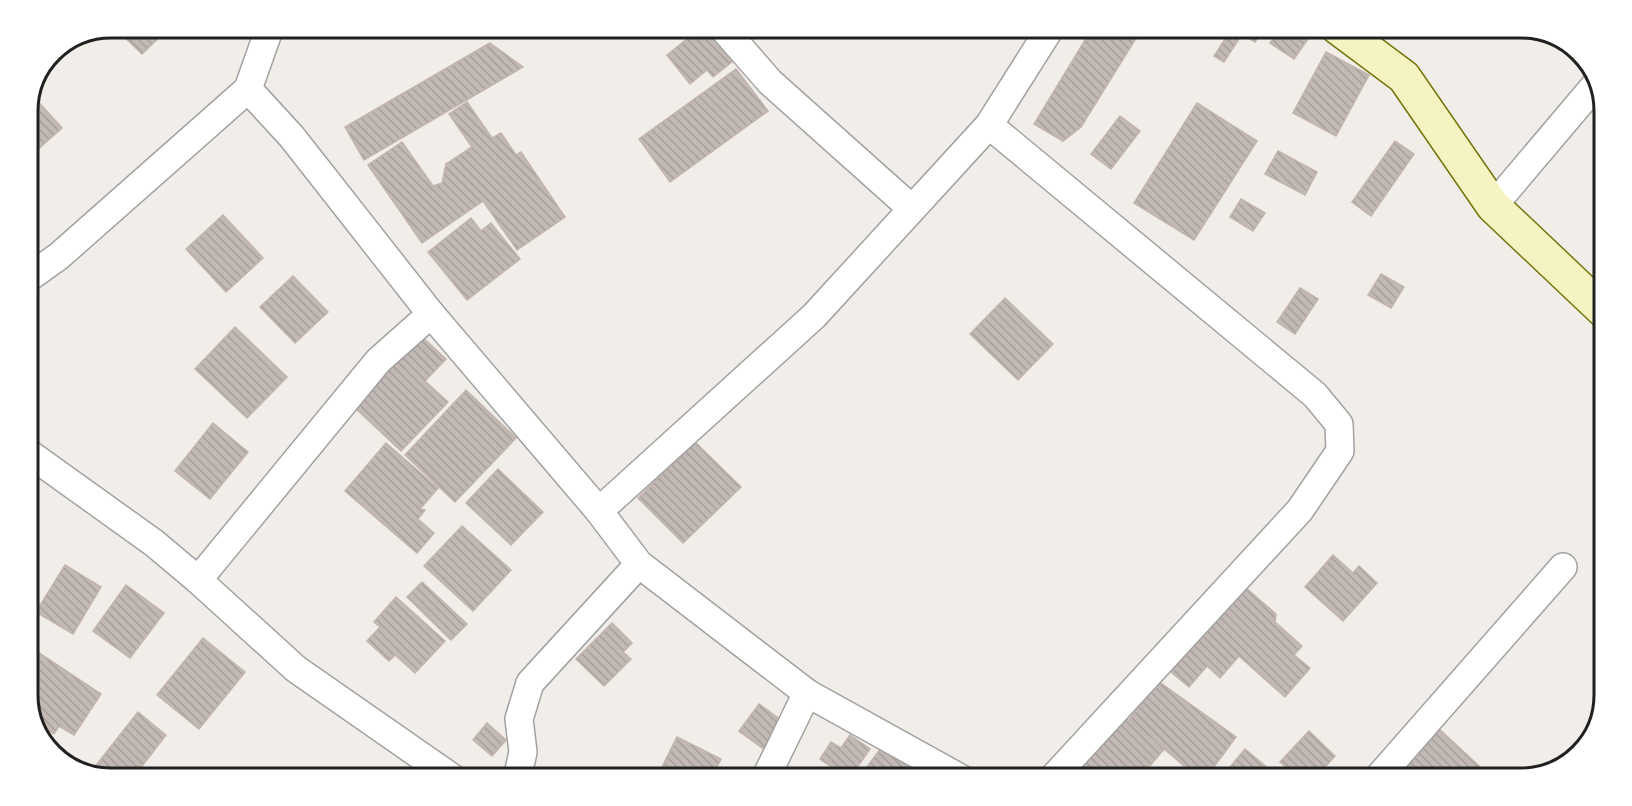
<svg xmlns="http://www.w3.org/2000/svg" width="1632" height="806" font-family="Helvetica,sans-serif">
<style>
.building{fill:url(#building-back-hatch);stroke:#c2b3ac;stroke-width:1.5}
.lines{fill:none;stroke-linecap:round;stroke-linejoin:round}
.street-casing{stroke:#a2a2a2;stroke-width:30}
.secondary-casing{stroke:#75750c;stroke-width:36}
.street{stroke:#fff;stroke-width:27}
.secondary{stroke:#f6f3c2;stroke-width:33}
.rim{fill:none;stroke:#212121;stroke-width:3}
</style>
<defs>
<pattern id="building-back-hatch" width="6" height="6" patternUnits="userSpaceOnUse" patternTransform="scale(1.5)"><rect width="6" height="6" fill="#c2b9b5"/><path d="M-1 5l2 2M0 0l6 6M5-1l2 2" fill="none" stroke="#a69f9b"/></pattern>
</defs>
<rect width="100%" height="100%" fill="#f1ede9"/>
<g class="building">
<path d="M114 27H170L142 54Z"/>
<path d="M702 27H712L737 58 713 77 707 70 690 84 667 55Z"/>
<path d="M1093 27H1143L1081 127 1063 141 1034 124Z"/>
<path d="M1233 27H1265L1255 42 1242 34 1224 62 1214 56Z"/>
<path d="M1281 27H1290L1308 39 1294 59 1270 43Z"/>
<path d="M490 43 523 67 364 160 345 127Z"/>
<path d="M1326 52 1369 75 1336 136 1293 113Z"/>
<path d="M736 69 768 111 670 182 639 139Z"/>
<path d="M32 95 62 128 27 159V105Z"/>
<path d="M467 102 492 138 501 133 516 155 521 152 565 217 517 250 483 201 422 243 368 165 402 142 433 186 442 183 446 164 472 147 449 114Z"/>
<path d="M1197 103 1257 141 1194 240 1134 203Z"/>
<path d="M1120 116 1140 131 1111 169 1091 154Z"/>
<path d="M1395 141 1414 154 1371 216 1352 202Z"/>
<path d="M1278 151 1317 172 1305 195 1265 174Z"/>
<path d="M1241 199 1265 213 1253 231 1230 217Z"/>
<path d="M223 215 263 258 226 292 186 249Z"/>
<path d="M471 218 481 231 491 223 520 259 467 300 428 252Z"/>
<path d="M1381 274 1404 287 1391 308 1368 295Z"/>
<path d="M293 276 328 312 295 343 260 307Z"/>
<path d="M1300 288 1318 299 1295 334 1277 322Z"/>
<path d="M1005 298 1053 344 1018 380 970 334Z"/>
<path d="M235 327 287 377 247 418 195 369Z"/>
<path d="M419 334 446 359 425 381 448 402 401 451 352 405Z"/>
<path d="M466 390 516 438 455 502 405 455Z"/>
<path d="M213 423 248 452 210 499 175 471Z"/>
<path d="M695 442 741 487 683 543 638 498Z"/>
<path d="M386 443 438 488 420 509 425 510 418 519 434 533 417 553 345 491Z"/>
<path d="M498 469 543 512 511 545 466 503Z"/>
<path d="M462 526 511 570 473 611 424 566Z"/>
<path d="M1333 555 1353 573 1359 566 1377 583 1343 621 1305 587Z"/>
<path d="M65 565 101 587 73 634 36 612Z"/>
<path d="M422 582 467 624 451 640 407 597Z"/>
<path d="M126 585 164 613 130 658 93 631Z"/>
<path d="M1246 588 1276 614 1275 622 1302 646 1294 655 1310 668 1285 697 1239 656 1220 678 1207 666 1189 687 1171 672Z"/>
<path d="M396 597 445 641 415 673 395 655 389 661 367 641 380 627 374 622Z"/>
<path d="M612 623 632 643 623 652 631 659 604 686 576 659Z"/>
<path d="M203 638 245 672 199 729 157 695Z"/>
<path d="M27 645 101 694 74 735 59 726 54 734 34 721 27 701Z"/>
<path d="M1158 681 1236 737 1205 779H1200L1164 749 1125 725Z"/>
<path d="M759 704 785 723 765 750 739 731Z"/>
<path d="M138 712 166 735 132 779H111L94 775 90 773Z"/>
<path d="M1119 712 1164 749 1139 779H1064Z"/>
<path d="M487 723 506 740 492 756 473 740Z"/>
<path d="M1438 728 1493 779H1391Z"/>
<path d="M1309 731 1335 756 1314 779H1299L1280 762Z"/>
<path d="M850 735 870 749 849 779 820 759 831 742 841 748Z"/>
<path d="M890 736 949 779H858Z"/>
<path d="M677 737 721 759 711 779H661L657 777Z"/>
<path d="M1245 749 1281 779H1220Z"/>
</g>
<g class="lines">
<defs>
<g id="street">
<path d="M722 27 770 82 911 208"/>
<path d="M248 89 292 137 431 314 599 511 639 564 807 693 962 779"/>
<path d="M989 125 1315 395 1339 424 1340 451 1300 510 1052 779"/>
<path d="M1493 206 1597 83"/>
<path d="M27 279 59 256 248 89 270 27"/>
<path d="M27 452 154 543 198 580 296 669 454 779"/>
<path d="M599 511 814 316 989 125 1051 27"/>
<path d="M198 580 378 361 431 314"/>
<path d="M517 779 523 752 519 719 530 683 639 564"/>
<path d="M765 779 807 693"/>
<path d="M1377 779 1563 567"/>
</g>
<path id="secondary" d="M1337 27 1404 77 1493 206 1605 312"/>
</defs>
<use href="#street" class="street-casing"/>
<use href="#secondary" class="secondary-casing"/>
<use href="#street" class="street"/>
<use href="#secondary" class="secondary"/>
</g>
<path d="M0 0H1632V806H0ZM111 38H1521A73 73 0 0 1 1594 111V695A73 73 0 0 1 1521 768H111A73 73 0 0 1 38 695V111A73 73 0 0 1 111 38Z" fill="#fff" fill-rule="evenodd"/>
<path class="rim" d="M111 38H1521A73 73 0 0 1 1594 111V695A73 73 0 0 1 1521 768H111A73 73 0 0 1 38 695V111A73 73 0 0 1 111 38Z"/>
</svg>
